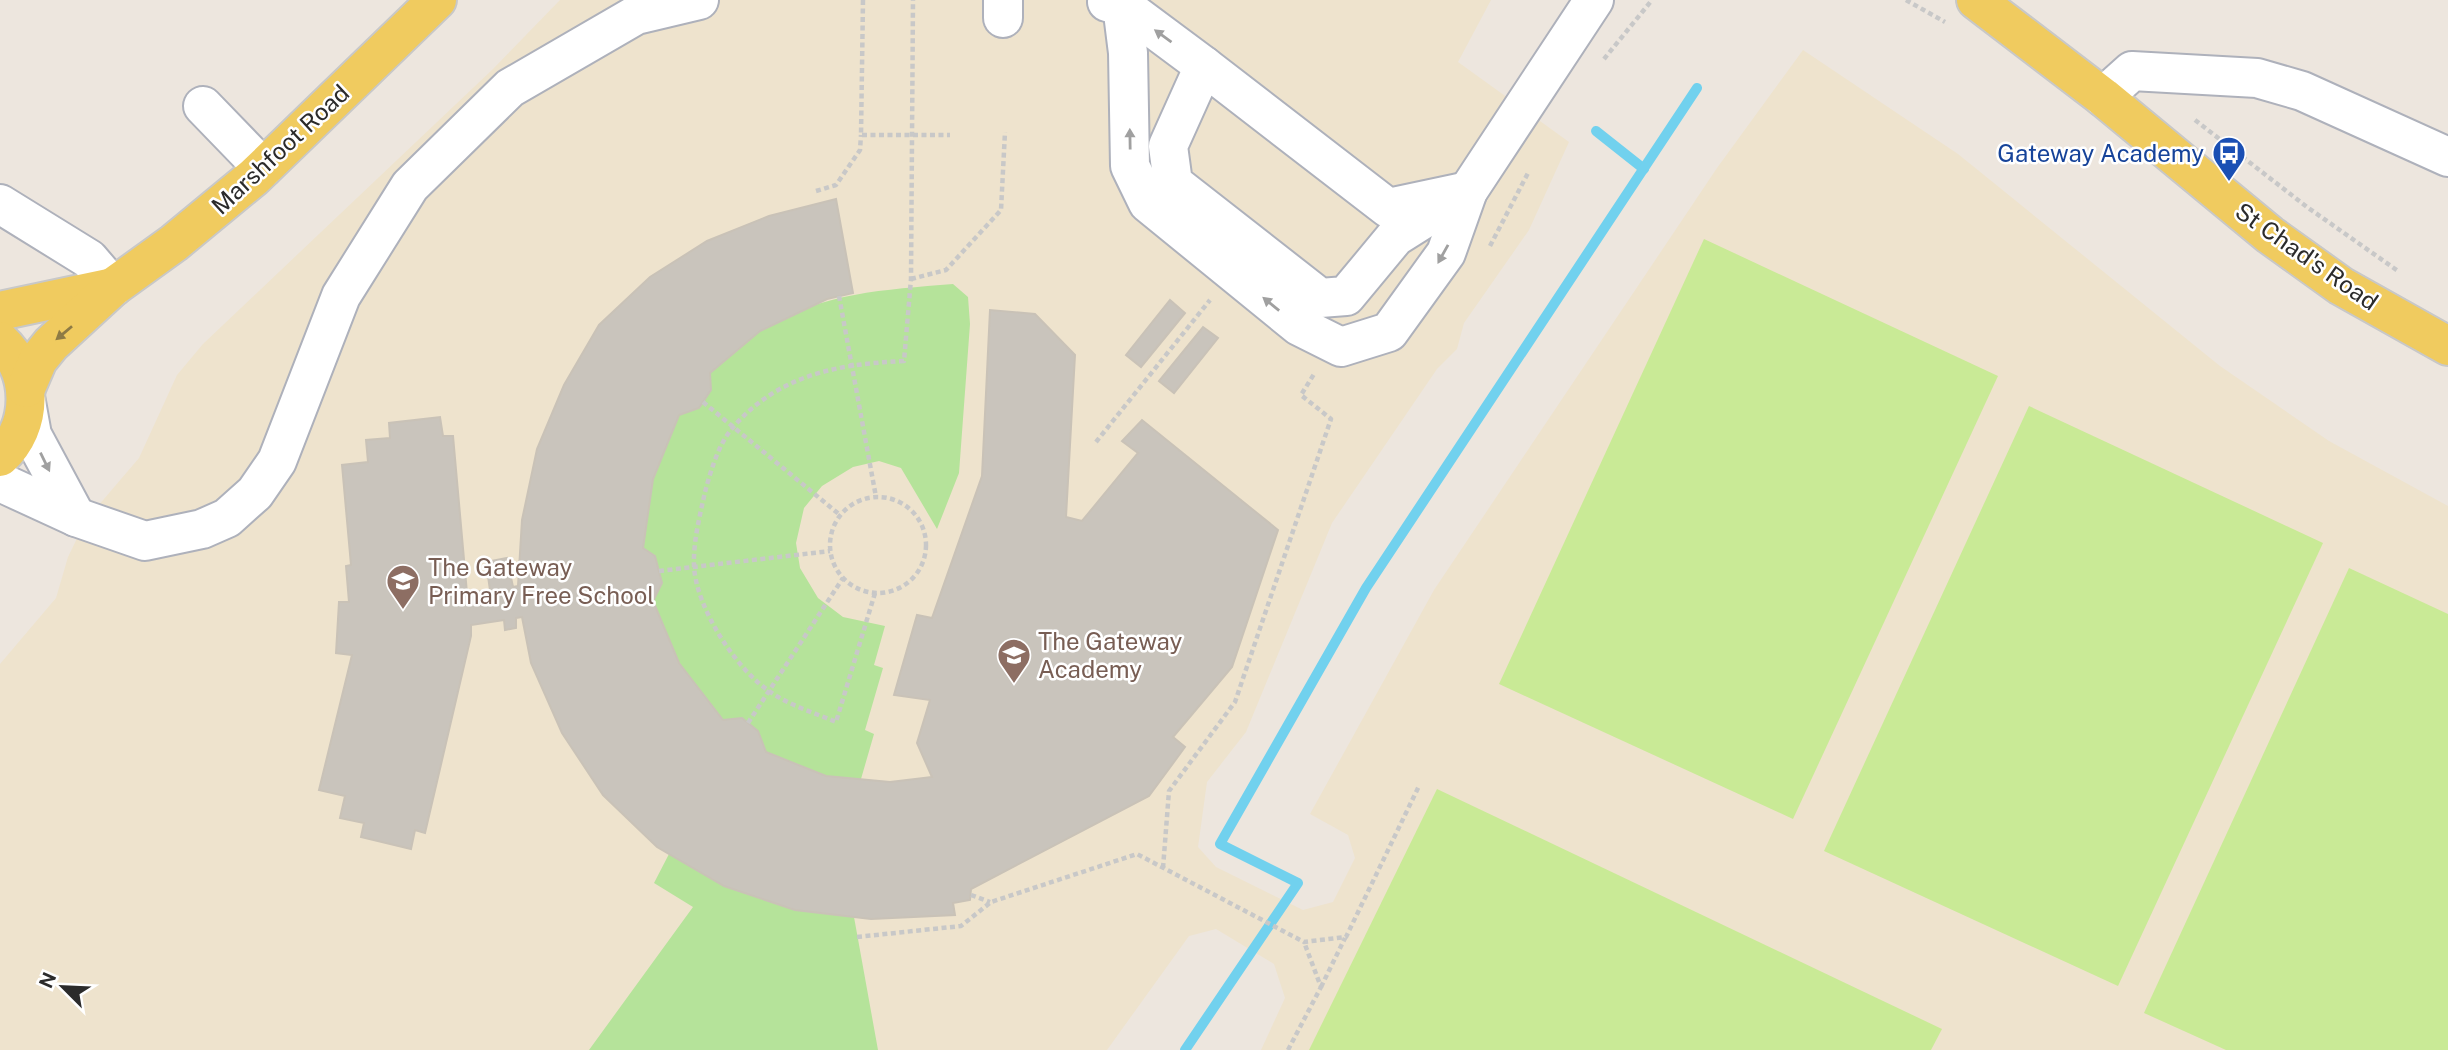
<svg xmlns="http://www.w3.org/2000/svg" width="2448" height="1050" font-family="'Public Sans',sans-serif">
<style>
.education{fill:#eee3cd}
.green{fill:#b5e39a}
.pitch{fill:#c9ea96}
.lines{fill:none;stroke-linecap:round;stroke-linejoin:round}
.stream{stroke:#71d1ee;stroke-width:10}
.building{fill:#c9c4bc;stroke:#c9c2b7;stroke-width:2}
.minor-casing{stroke:#aeb1bb;stroke-width:42}
.major-casing{stroke:#c8c8c8;stroke-width:42}
.path{stroke:#c8c8c8;stroke-width:4.5;stroke-dasharray:5 3.5;stroke-linecap:butt}
.minor{stroke:#fff;stroke-width:38}
.major{stroke:#f0cb5f;stroke-width:38}
.oneway{fill:#a0a0a0}
.oneway2{fill:#8e7b45}
.labels{text-anchor:middle;dominant-baseline:central;stroke-width:5;stroke-linejoin:round;paint-order:stroke}
.street-label{font-size:24px;fill:#2b2b2b;stroke:#fff}
.transit-label{font-size:24px;fill:#164399;stroke:#fff;text-anchor:end}
.education-label{font-size:24px;fill:#785e54;stroke:#fff;text-anchor:start}
</style>
<rect width="100%" height="100%" fill="#ede6de"/>
<path class="education" d="M560 0H1491L1458 62 1569 142 1529 230 1464 323 1457 349 1437 369 1332 523 1246 732 1207 782 1198 847 1216 867 1303 910 1333 902 1355 858 1348 835 1310 814 1434 590 1717 168 1803 50 1958 154 2220 366 2329 441 2448 506V1050H1261L1285 998 1274 964 1216 929 1189 936 1107 1050H0V664L56 598 68 557 86 520 139 458 177 375 203 344 493 69Z"/>
<g class="green">
<path d="M953 284 968 297 970 324 959 473 937 529 901 468 879 461 853 467 822 486 804 508 796 543 800 568 818 598 843 617 885 626 874 665 883 668 865 730 874 734 861 779 826 776 766 752 758 731 742 718 723 720 679 663 653 601 662 583 655 556 643 548 653 479 679 415 699 408 711 390 710 373C726 359 742 342 760 331 822 292 883 290 953 284Z"/>
<path d="M669 854 724 886 795 910 854 917 878 1050H589L693 907 654 883Z"/>
</g>
<g class="pitch">
<path d="M1704 239 1998 376 1793 819 1499 684Z"/>
<path d="M2029 406 2323 543 2118 986 1824 851Z"/>
<path d="M2349 568 2448 614V1050H2226L2144 1013Z"/>
<path d="M1437 789 1942 1029 1931 1050H1309Z"/>
</g>
<g class="lines">
<g class="stream">
<path d="M1596 131 1644 169"/>
<path d="M1185 1050 1298 883 1220 844 1366 588 1697 88"/>
</g>
</g>
<g class="building">
<path d="M836 199 853 293 827 299 760 331 710 373 711 390 699 408 679 415 653 479 643 548 655 556 662 583 653 601 679 663 723 720 742 718 758 731 766 752 826 776 890 782 932 777 917 743 930 700 894 695 917 615 932 618 982 476 990 310 1035 314 1075 355 1066 517 1082 521 1138 453 1122 441 1142 420 1278 530 1232 667 1173 737 1185 747 1149 796 971 889 970 900 953 903 955 915 871 919 795 910 724 886 657 847 603 795 562 733 531 663 522 617 516 618V628L505 630 504 620 471 625V636L425 833 415 830 411 849 361 837 364 823 340 818 345 796 319 790 352 655 336 653 339 602H349L346 566 351 565 342 465 368 462 366 440 390 438 389 423 440 417 443 436H453L467 593 490 590 486 562 507 558 513 587 518 586 522 520 537 449 564 385 599 325 650 277 707 241 769 216Z"/>
<path d="M1170 300 1185 313 1141 367 1126 355Z"/>
<path d="M1203 327 1218 338 1174 393 1159 381Z"/>
</g>
<g class="lines">
<defs>
<g id="minor">
<path d="M1003 0V18"/>
<path d="M1107 2 1122 5 1204 66"/>
<path d="M1122 5 1128 53 1130 166 1148 203 1299 326 1341 347 1389 332 1446 253 1468 191 1594 0"/>
<path d="M1204 66 1388 208 1468 191 1395 237 1346 296 1320 298 1173 183 1168 146Z"/>
<path d="M2103 97 2132 71 2257 78 2302 91 2448 157"/>
<path d="M203 106 263 168"/>
<path d="M0 204 89 259 113 287"/>
<path d="M26 402 32 435 76 517"/>
<path d="M0 482 76 517 145 541 202 529 227 518 255 493 277 461 341 296 410 186 510 88 636 15 699 0"/>
</g>
<g id="major">
<path d="M1976 0 2103 97 2270 235 2341 286 2448 346"/>
<path d="M0 311 113 287"/>
<path d="M0 341C34 372 34 426 0 457"/>
<path d="M26 388 38 360 51 344 113 287 174 243 254 177 437 0"/>
</g>
</defs>
<use href="#minor" class="minor-casing"/>
<use href="#major" class="major-casing"/>
<g class="path">
<path d="M863 0 861 135H950"/>
<path d="M1906 0 1945 22"/>
<path d="M1604 59 1652 0"/>
<path d="M2195 120 2307 207 2398 271"/>
<path d="M816 191 836 185 860 150 861 135"/>
<path d="M1490 246 1528 173"/>
<path d="M911 279 946 270 1001 210 1005 132"/>
<path d="M839 296 876 497"/>
<path d="M703 402 840 515"/>
<path d="M1096 442 1210 300"/>
<circle cx="878" cy="545" r="48"/>
<path d="M659 571 830 551"/>
<path d="M875 593 836 722C815 713 788 705 769 691 735 668 696 607 694 566 693 542 700 515 705 492 711 470 719 442 735 425 781 374 839 364 904 361L911 279 913 0"/>
<path d="M748 723 843 578"/>
<path d="M1163 868 1169 791 1235 702 1331 419 1301 395 1314 374"/>
<path d="M971 895 990 902"/>
<path d="M857 937 961 926 991 902 1137 854 1304 942 1346 937 1419 786"/>
<path d="M1321 987 1345 938"/>
<path d="M1288 1050 1321 987 1304 942"/>
</g>
<use href="#minor" class="minor"/>
<use href="#major" class="major"/>
</g>
<defs><path id="oneway-solid" d="M-6-.8H1V-3.2L6.5 0L1 3.2V.8H-6Z" transform="scale(1.75)"/></defs>
<g class="oneway">
<use href="#oneway-solid" transform="translate(1163 36) rotate(-144)"/>
<use href="#oneway-solid" transform="translate(1130 139) rotate(-91)"/>
<use href="#oneway-solid" transform="translate(1443 254) rotate(119)"/>
<use href="#oneway-solid" transform="translate(1271 304) rotate(-141)"/>
<use href="#oneway-solid" transform="translate(45 462) rotate(64)"/>
</g>
<use class="oneway2" href="#oneway-solid" transform="translate(64 333) rotate(140)"/>
<defs>
<symbol id="bus-pin" viewBox="-11 -11 22 30"><path d="M0 17L-7.5 6A9.5 9.5 0 1 1 7.5 6Z" fill="#1a4fb4" stroke="#fff"/><path d="M-5-6H5V4H4V6H2V4H-2V6H-4V4H-5ZM-3.5-4V0h7V-4ZM-3.5 1.2v1.5H-2V1.2ZM2 1.2v1.5H3.5V1.2Z" fill="#fff"/></symbol>
<symbol id="school-pin" viewBox="-11 -11 22 30"><path d="M0 17L-7.5 6A9.5 9.5 0 1 1 7.5 6Z" fill="#8d6e63" stroke="#fff"/><path d="M0-5L7-2L0 1L-7-2ZM-4 1L0 2.5L4 1V4Q0 6-4 4Z" fill="#fff"/></symbol>
</defs>
<g fill-rule="evenodd">
<use href="#bus-pin" x="2210" y="134" width="38" height="52"/>
<use href="#school-pin" x="384" y="562" width="38" height="52"/>
<use href="#school-pin" x="995" y="636" width="38" height="52"/>
</g>
<g class="labels">
<g class="street-label">
<text transform="translate(280 149) rotate(-43)">Marshfoot Road</text>
<text transform="translate(2307 256) rotate(35)">St Chad's Road</text>
</g>
<g class="transit-label">
<text x="2204" y="153">Gateway Academy</text>
</g>
<g class="education-label">
<text x="428" y="567">The Gateway<tspan x="428" dy="28">Primary Free School</tspan></text>
<text x="1038" y="641">The Gateway<tspan x="1038" dy="28">Academy</tspan></text>
</g>
</g>
<g transform="translate(63 987) rotate(294)" stroke="#ffffff" stroke-width="5" paint-order="stroke">
<path d="M0-5L12 26L0 18L-12 26Z" fill="#2b2b2b"/>
<text y="-10" font-size="19" font-weight="bold" text-anchor="middle" fill="#2b2b2b">N</text>
</g>
</svg>
